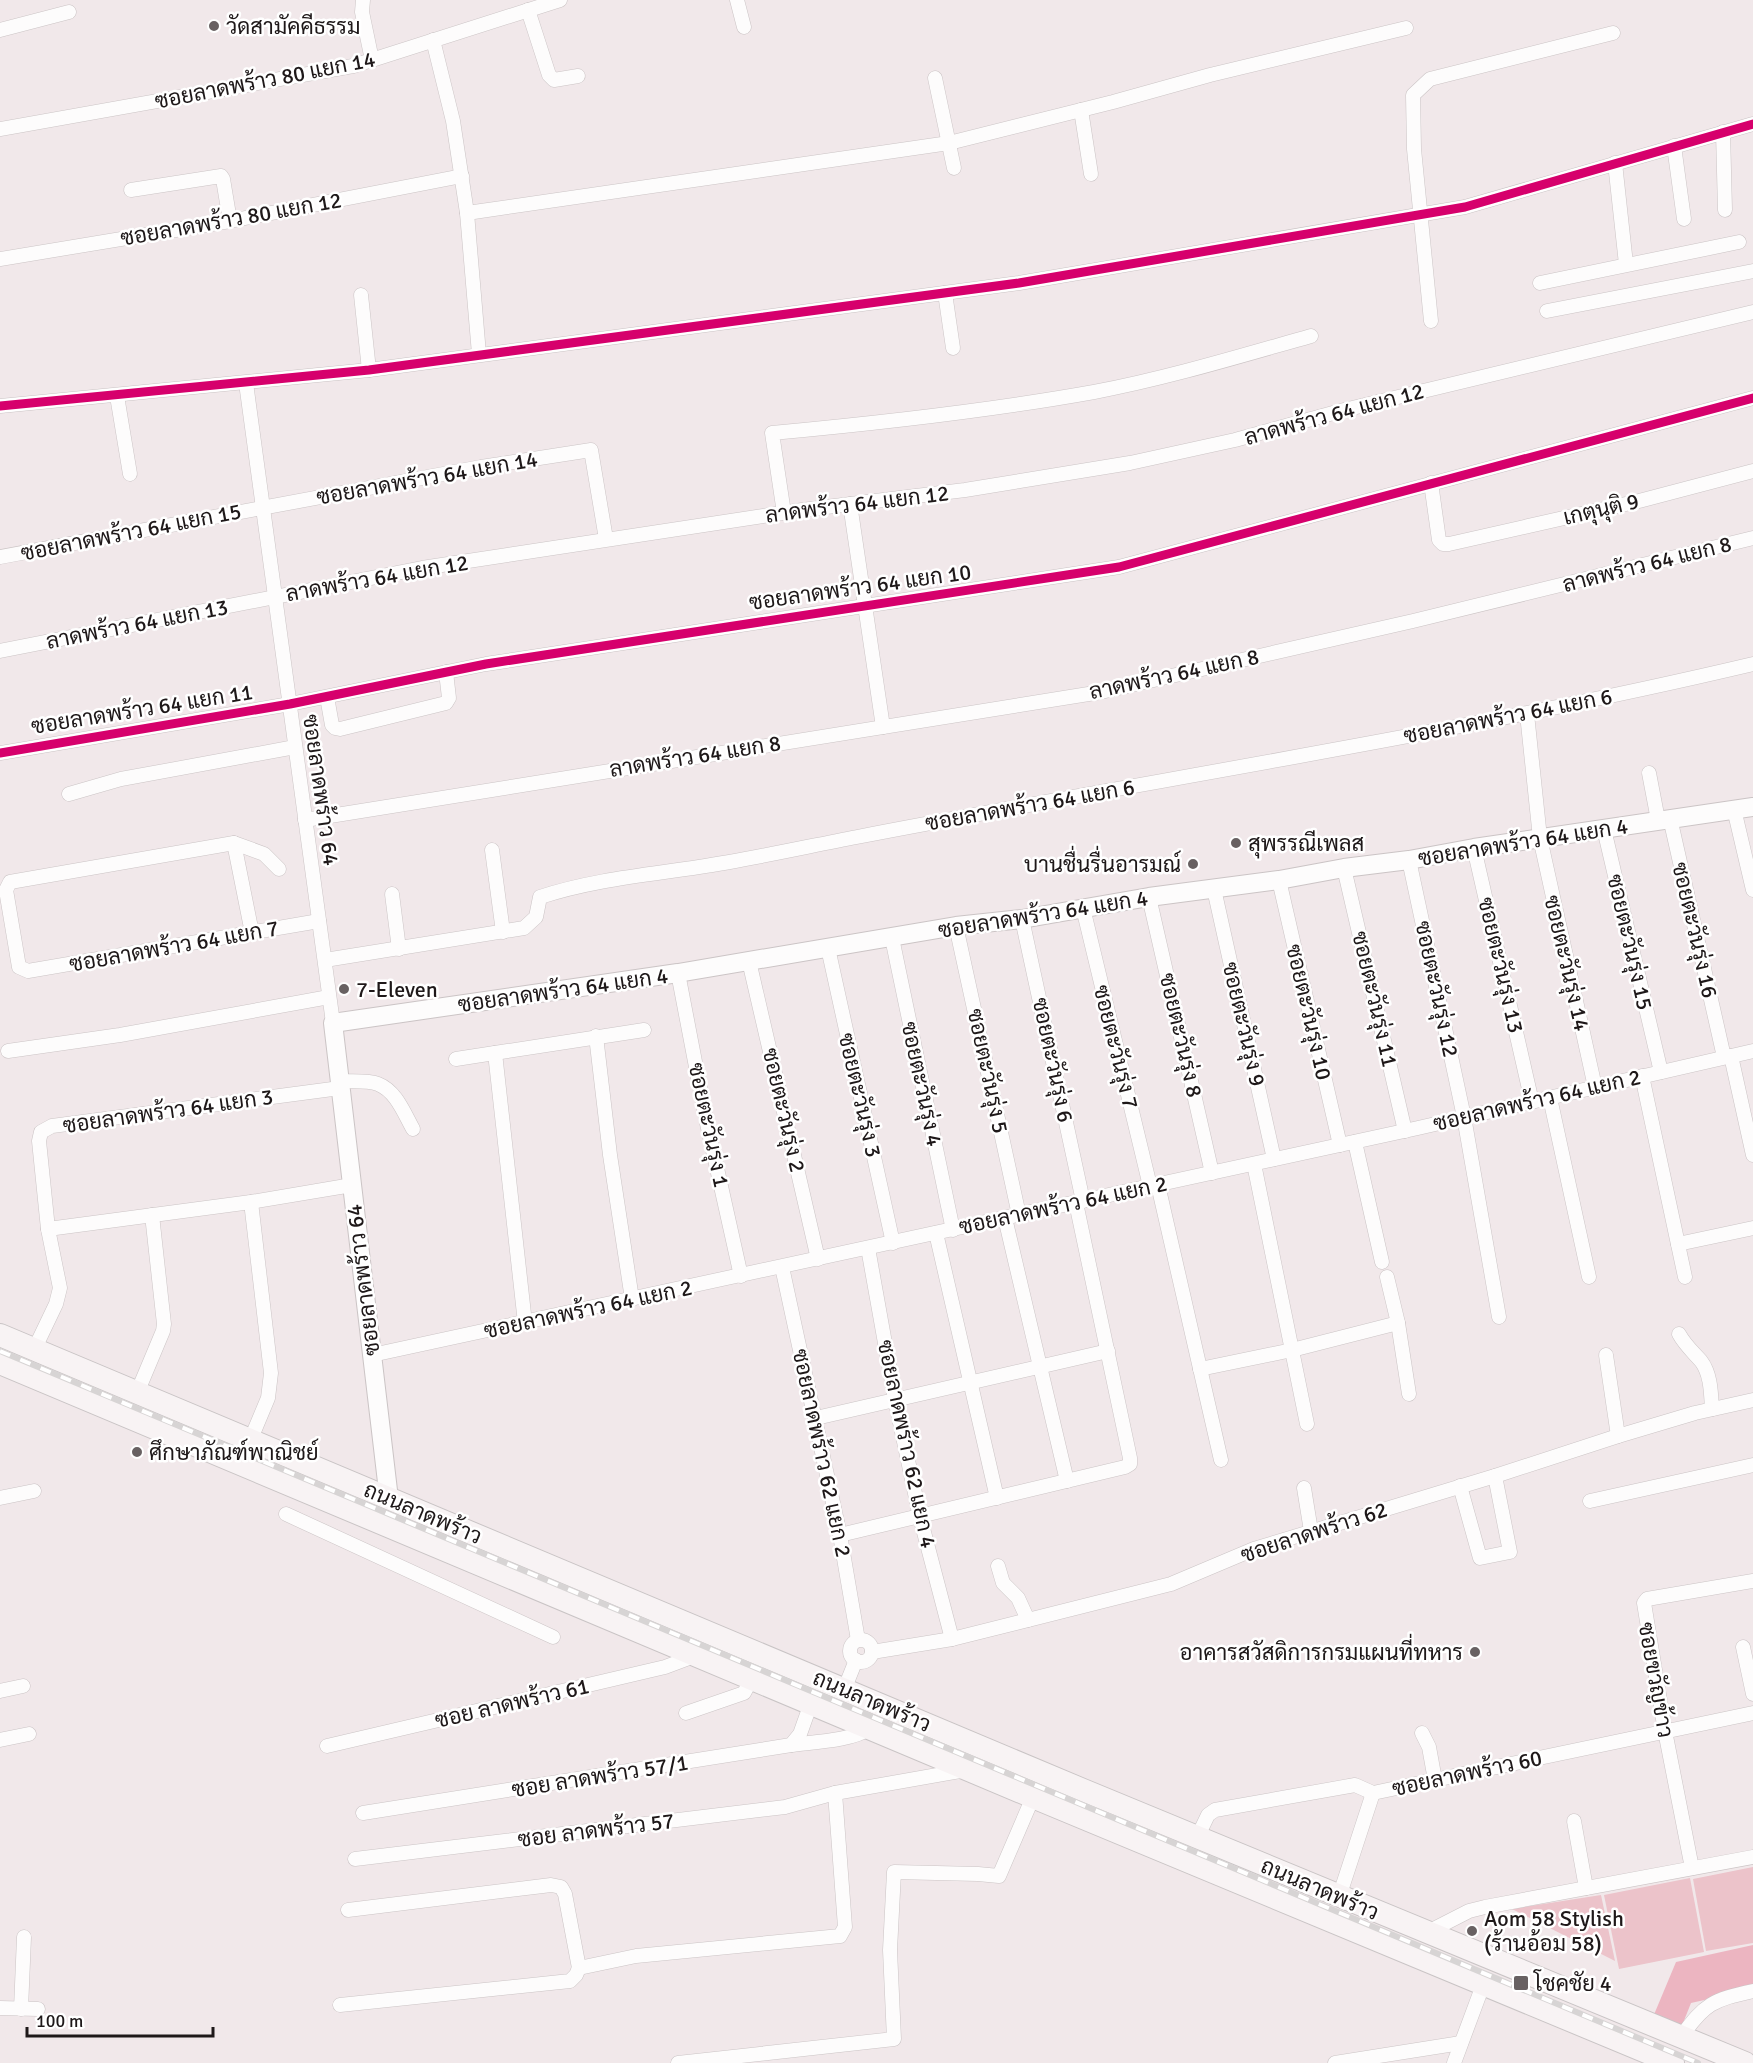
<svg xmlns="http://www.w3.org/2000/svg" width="1753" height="2063" font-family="Signika,Sarabun,sans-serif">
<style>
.green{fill:#ecc3ca}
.forest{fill:#ecb5c1}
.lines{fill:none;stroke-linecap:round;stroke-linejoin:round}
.minor-casing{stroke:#cbc4c5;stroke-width:15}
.tertiary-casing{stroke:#cbc4c5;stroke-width:20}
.primary-casing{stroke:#c9c4c5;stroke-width:24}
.minor{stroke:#fdfcfc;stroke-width:14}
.tertiary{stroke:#fdfcfc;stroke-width:18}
.primary{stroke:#f8f3f4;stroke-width:22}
.rail-casing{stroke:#d7d4d4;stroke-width:6}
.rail{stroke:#fff;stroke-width:4;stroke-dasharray:11;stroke-linecap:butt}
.cycleway-casing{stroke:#fff;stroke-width:13}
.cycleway{stroke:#d6006c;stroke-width:9}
.poi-dot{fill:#686162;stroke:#fff;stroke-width:2}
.labels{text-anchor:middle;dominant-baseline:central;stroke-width:5;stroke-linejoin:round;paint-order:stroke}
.poi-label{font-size:22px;fill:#1e1819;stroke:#fff;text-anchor:start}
.street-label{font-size:22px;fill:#1e1819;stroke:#fff}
</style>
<rect width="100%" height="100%" fill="#f1e8ea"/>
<g class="green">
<path d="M1753 1867V1943L1706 1951 1693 1879Z"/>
<path d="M1690 1878 1704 1952 1619 1969 1604 1895Z"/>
<path d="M1601 1895 1615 1961 1512 1909Z"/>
</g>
<path class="forest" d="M1753 1945V1989L1691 2003 1681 2028 1653 2017 1676 1962Z"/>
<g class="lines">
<defs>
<g id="minor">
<path d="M363 0 362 12 372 60"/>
<path d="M737 0 744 27"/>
<path d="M528 10 549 75 554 80 578 76"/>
<path d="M0 30 69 12"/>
<path d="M433 40 453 121 467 213 479 354"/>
<path d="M935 78 954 168"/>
<path d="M1081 110 1091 174"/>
<path d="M0 129 353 66 560 0"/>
<path d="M1723 132 1725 210"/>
<path d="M1674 146 1684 219"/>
<path d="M1615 163 1626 264"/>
<path d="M131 190 221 176 223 179 230 221"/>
<path d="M467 213 949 143 1113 102 1210 75 1406 28"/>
<path d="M0 259 230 221 462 176"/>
<path d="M1540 283 1739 242"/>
<path d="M945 293 953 348"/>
<path d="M361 295 369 370"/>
<path d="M1547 311 1753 271"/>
<path d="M1431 321 1414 149 1413 95 1430 79 1613 33"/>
<path d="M246 383 333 1023"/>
<path d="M117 396 130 474"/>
<path d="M0 406 369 370 1019 283 1465 207 1753 124"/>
<path d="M1431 483 1439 540 1443 544H1449L1639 501 1753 471"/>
<path d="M850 504 883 727"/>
<path d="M784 513 772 433C880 423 988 411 1094 392 1168 378 1240 356 1311 336"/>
<path d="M0 557 481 467 591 450 606 539"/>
<path d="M0 651 422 568 802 510 965 490 1130 463 1235 440 1344 410 1753 312"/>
<path d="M327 697 332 725 335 728 340 729 446 703 449 698 446 672"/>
<path d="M1527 714 1540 838 1595 1087"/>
<path d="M0 753 290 704 486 664 1119 567 1753 398"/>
<path d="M1649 773 1658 820"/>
<path d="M69 794 121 779 295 747"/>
<path d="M1734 809 1753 890"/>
<path d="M1670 818 1724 1057"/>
<path d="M305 820 1101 692 1413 621 1753 538"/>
<path d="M1604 829 1661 1072"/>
<path d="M234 843 252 933"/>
<path d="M1474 848 1532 1102"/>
<path d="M492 850 503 932"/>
<path d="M1409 860 1464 1117 1499 1317"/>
<path d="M1344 868 1405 1131"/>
<path d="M279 869 264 854 234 843 10 882 6 890 19 967 28 971 319 921"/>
<path d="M1279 880 1340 1145"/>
<path d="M1214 889 1274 1159"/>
<path d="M392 894 399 949"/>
<path d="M1149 897 1212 1173"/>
<path d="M1083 908 1150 1186"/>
<path d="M1022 919 1083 1201"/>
<path d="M956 926 1019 1215"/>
<path d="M892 938 953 1230"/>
<path d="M828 948 893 1243"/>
<path d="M325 960 524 928 536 917 540 897C591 880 646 875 699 867 752 859 805 847 857 837 1156 779 1457 734 1753 664"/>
<path d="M749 961 818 1259"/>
<path d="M678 973 706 1119 741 1276"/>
<path d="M596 1036 610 1155 632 1299"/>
<path d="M8 1051 120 1035 329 997"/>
<path d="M495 1053 525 1323"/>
<path d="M1731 1056 1753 1155"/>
<path d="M456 1059 644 1030"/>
<path d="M1642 1076 1685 1277"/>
<path d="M339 1081C351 1082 368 1080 378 1084 396 1091 404 1113 413 1129"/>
<path d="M1550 1098 1589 1277"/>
<path d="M1355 1142 1382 1262"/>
<path d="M1254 1164 1307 1424"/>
<path d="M1158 1185 1221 1460"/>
<path d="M1005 1218 1067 1481"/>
<path d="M48 1229 251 1202 352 1185"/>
<path d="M936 1233 997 1498"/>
<path d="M1678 1244 1753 1228"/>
<path d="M868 1248 895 1399 920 1517 952 1639"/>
<path d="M782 1267 840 1535 858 1640"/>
<path d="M1387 1277 1398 1323 1409 1394"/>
<path d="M1679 1334C1685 1345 1693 1352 1701 1361 1711 1374 1711 1393 1712 1409"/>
<path d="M34 1350 56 1304 60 1288 48 1229 39 1141 41 1132 52 1126 340 1088"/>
<path d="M372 1355 1418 1128 1753 1051"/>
<path d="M1606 1355 1618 1436"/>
<path d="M1200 1369 1292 1350 1398 1323"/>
<path d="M137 1393 163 1331 164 1324 152 1215"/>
<path d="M816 1418 1108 1351"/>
<path d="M250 1441 268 1398 271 1373 251 1202"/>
<path d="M1460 1486 1480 1558 1510 1552 1495 1476"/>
<path d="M1304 1488 1311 1531"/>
<path d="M0 1498 34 1491"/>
<path d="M1590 1501 1753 1465"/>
<path d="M286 1514 553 1637"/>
<path d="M840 1535 1125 1467 1130 1464V1458L1076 1203"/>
<path d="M998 1566 1003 1583 1018 1598 1028 1620"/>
<circle cx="861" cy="1651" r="11"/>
<path d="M1743 1647 1753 1694"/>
<path d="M872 1652 952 1639 1171 1584 1254 1549 1495 1476 1618 1436 1695 1413 1753 1400"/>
<path d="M844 1690 856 1660"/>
<path d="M0 1691 23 1686"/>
<path d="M686 1713 744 1693 752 1678"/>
<path d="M1422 1733 1429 1747 1435 1780"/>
<path d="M0 1740 29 1734"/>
<path d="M791 1745C813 1742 852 1741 870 1728"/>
<path d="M327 1746 665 1667 697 1655"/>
<path d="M363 1813 791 1745 800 1734 811 1703"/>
<path d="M1574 1821 1586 1888"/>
<path d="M1197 1838 1208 1815 1215 1810 1355 1785 1373 1793 1753 1713"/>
<path d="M355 1859 785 1807 835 1793 966 1770"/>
<path d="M1692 1868 1665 1731 1644 1603 1647 1599 1753 1581"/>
<path d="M1339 1897 1373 1793"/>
<path d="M348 1910 551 1885 561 1887 565 1894 579 1968"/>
<path d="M1426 1933 1469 1911 1485 1907 1753 1857"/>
<path d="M340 2005 570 1981 576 1975 579 1968 636 1956 840 1936 845 1927 835 1793"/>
<path d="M0 2008 38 2009"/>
<path d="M21 2009 24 1937"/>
<path d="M1681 2037C1705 2003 1713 2000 1753 1991"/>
<path d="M678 2063 894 2039 890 1950 894 1872 978 1874 999 1876 1033 1797"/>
<path d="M1335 2063 1461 2043"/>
<path d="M1454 2063 1483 1985"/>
</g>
<path id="tertiary" d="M389 1499 333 1023 678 973 956 926 1022 919 1149 897 1279 880 1344 868 1409 860 1474 848 1753 807"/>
<g id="primary">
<path d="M0 1335 1083 1790 1745 2063"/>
<path d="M0 1363 1033 1797 1673 2063"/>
</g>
</defs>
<use href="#minor" class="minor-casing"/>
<use href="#tertiary" class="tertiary-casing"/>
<use href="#primary" class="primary-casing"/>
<use href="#minor" class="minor"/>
<use href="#tertiary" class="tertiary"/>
<use href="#primary" class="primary"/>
<defs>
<path id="rail" d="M0 1351 1698 2063"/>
</defs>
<use href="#rail" class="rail-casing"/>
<use href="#rail" class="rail"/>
<defs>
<g id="cycleway">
<path d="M0 406 369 370 1019 283 1465 207 1753 124"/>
<path d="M0 753 290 704 486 664 1119 567 1753 398"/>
</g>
</defs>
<use href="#cycleway" class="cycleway-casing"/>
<use href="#cycleway" class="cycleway"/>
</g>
<g class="poi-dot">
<circle cx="214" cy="26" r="6"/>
<circle cx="1236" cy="843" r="6"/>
<circle cx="1193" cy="864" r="6"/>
<circle cx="344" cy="989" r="6"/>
<circle cx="137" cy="1452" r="6"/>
<circle cx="1475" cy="1652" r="6"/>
<circle cx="1472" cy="1931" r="6"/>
<rect x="1513" y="1975" width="16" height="16" rx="3"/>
</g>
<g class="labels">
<g class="poi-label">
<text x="226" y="26">วัดสามัคคีธรรม</text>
<text x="1248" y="843">สุพรรณีเพลส</text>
<text x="1181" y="864" text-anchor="end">บานชื่นรื่นอารมณ์</text>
<text x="356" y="989">7-Eleven</text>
<text x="149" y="1452">ศึกษาภัณฑ์พาณิชย์</text>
<text x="1463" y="1652" text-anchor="end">อาคารสวัสดิการกรมแผนที่ทหาร</text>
<text x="1484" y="1918">Aom 58 Stylish<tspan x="1484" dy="25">(ร้านอ้อม 58)</tspan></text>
<text x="1534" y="1983">โชคชัย 4</text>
</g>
<g class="street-label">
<text transform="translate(265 80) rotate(-11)">ซอยลาดพร้าว 80 แยก 14</text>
<text transform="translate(231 219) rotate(-10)">ซอยลาดพร้าว 80 แยก 12</text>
<text transform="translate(1334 414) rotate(-15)">ลาดพร้าว 64 แยก 12</text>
<text transform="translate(427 478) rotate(-10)">ซอยลาดพร้าว 64 แยก 14</text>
<text transform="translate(857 504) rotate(-7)">ลาดพร้าว 64 แยก 12</text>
<text transform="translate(1601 509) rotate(-13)">เกตุนุติ 9</text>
<text transform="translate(131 532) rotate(-11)">ซอยลาดพร้าว 64 แยก 15</text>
<text transform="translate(1647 564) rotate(-14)">ลาดพร้าว 64 แยก 8</text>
<text transform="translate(377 578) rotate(-10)">ลาดพร้าว 64 แยก 12</text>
<text transform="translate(860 587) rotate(-8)">ซอยลาดพร้าว 64 แยก 10</text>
<text transform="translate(137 624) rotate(-11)">ลาดพร้าว 64 แยก 13</text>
<text transform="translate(1174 674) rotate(-12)">ลาดพร้าว 64 แยก 8</text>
<text transform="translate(142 709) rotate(-9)">ซอยลาดพร้าว 64 แยก 11</text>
<text transform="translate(1508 716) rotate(-11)">ซอยลาดพร้าว 64 แยก 6</text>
<text transform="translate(695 756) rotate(-9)">ลาดพร้าว 64 แยก 8</text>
<text transform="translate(321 790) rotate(82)">ซอยลาดพร้าว 64</text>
<text transform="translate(1030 805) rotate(-10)">ซอยลาดพร้าว 64 แยก 6</text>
<text transform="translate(1523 842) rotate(-9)">ซอยลาดพร้าว 64 แยก 4</text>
<text transform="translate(1043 914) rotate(-9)">ซอยลาดพร้าว 64 แยก 4</text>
<text transform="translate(1695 930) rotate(77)">ซอยตะวันรุ่ง 16</text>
<text transform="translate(1630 942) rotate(77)">ซอยตะวันรุ่ง 15</text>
<text transform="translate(174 946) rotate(-10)">ซอยลาดพร้าว 64 แยก 7</text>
<text transform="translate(1567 963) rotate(77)">ซอยตะวันรุ่ง 14</text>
<text transform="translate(1501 965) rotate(77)">ซอยตะวันรุ่ง 13</text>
<text transform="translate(1437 989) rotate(78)">ซอยตะวันรุ่ง 12</text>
<text transform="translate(563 990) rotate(-8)">ซอยลาดพร้าว 64 แยก 4</text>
<text transform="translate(1375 999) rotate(77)">ซอยตะวันรุ่ง 11</text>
<text transform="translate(1309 1012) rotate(77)">ซอยตะวันรุ่ง 10</text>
<text transform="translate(1244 1024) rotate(77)">ซอยตะวันรุ่ง 9</text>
<text transform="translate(1181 1035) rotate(77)">ซอยตะวันรุ่ง 8</text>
<text transform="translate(1116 1047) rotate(76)">ซอยตะวันรุ่ง 7</text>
<text transform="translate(1053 1060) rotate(78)">ซอยตะวันรุ่ง 6</text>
<text transform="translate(988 1071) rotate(78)">ซอยตะวันรุ่ง 5</text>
<text transform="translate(922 1084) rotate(78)">ซอยตะวันรุ่ง 4</text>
<text transform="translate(860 1095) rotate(77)">ซอยตะวันรุ่ง 3</text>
<text transform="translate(1537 1100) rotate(-13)">ซอยลาดพร้าว 64 แยก 2</text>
<text transform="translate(784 1110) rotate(77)">ซอยตะวันรุ่ง 2</text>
<text transform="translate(168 1111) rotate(-8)">ซอยลาดพร้าว 64 แยก 3</text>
<text transform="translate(709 1125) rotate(78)">ซอยตะวันรุ่ง 1</text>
<text transform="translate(1063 1205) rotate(-12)">ซอยลาดพร้าว 64 แยก 2</text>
<text transform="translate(363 1280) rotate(-97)">ซอยลาดพร้าว 64</text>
<text transform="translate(588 1309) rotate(-12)">ซอยลาดพร้าว 64 แยก 2</text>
<text transform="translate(907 1444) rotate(78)">ซอยลาดพร้าว 62 แยก 4</text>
<text transform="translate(822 1453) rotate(78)">ซอยลาดพร้าว 62 แยก 2</text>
<text transform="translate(423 1513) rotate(23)">ถนนลาดพร้าว</text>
<text transform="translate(1314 1532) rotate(-18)">ซอยลาดพร้าว 62</text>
<text transform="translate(1656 1680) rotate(80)">ซอยขวัญข้าว</text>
<text transform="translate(872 1701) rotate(23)">ถนนลาดพร้าว</text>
<text transform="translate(512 1703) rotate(-13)">ซอย ลาดพร้าว 61</text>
<text transform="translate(1467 1773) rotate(-12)">ซอยลาดพร้าว 60</text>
<text transform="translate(600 1776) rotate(-9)">ซอย ลาดพร้าว 57/1</text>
<text transform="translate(596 1830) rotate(-7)">ซอย ลาดพร้าว 57</text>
<text transform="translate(1320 1889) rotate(23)">ถนนลาดพร้าว</text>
</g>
</g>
<path d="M27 2027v9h186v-9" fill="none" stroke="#1e1819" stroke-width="3"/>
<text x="36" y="2027" font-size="18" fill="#1e1819" stroke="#ffffff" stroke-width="4.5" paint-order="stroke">100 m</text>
</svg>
